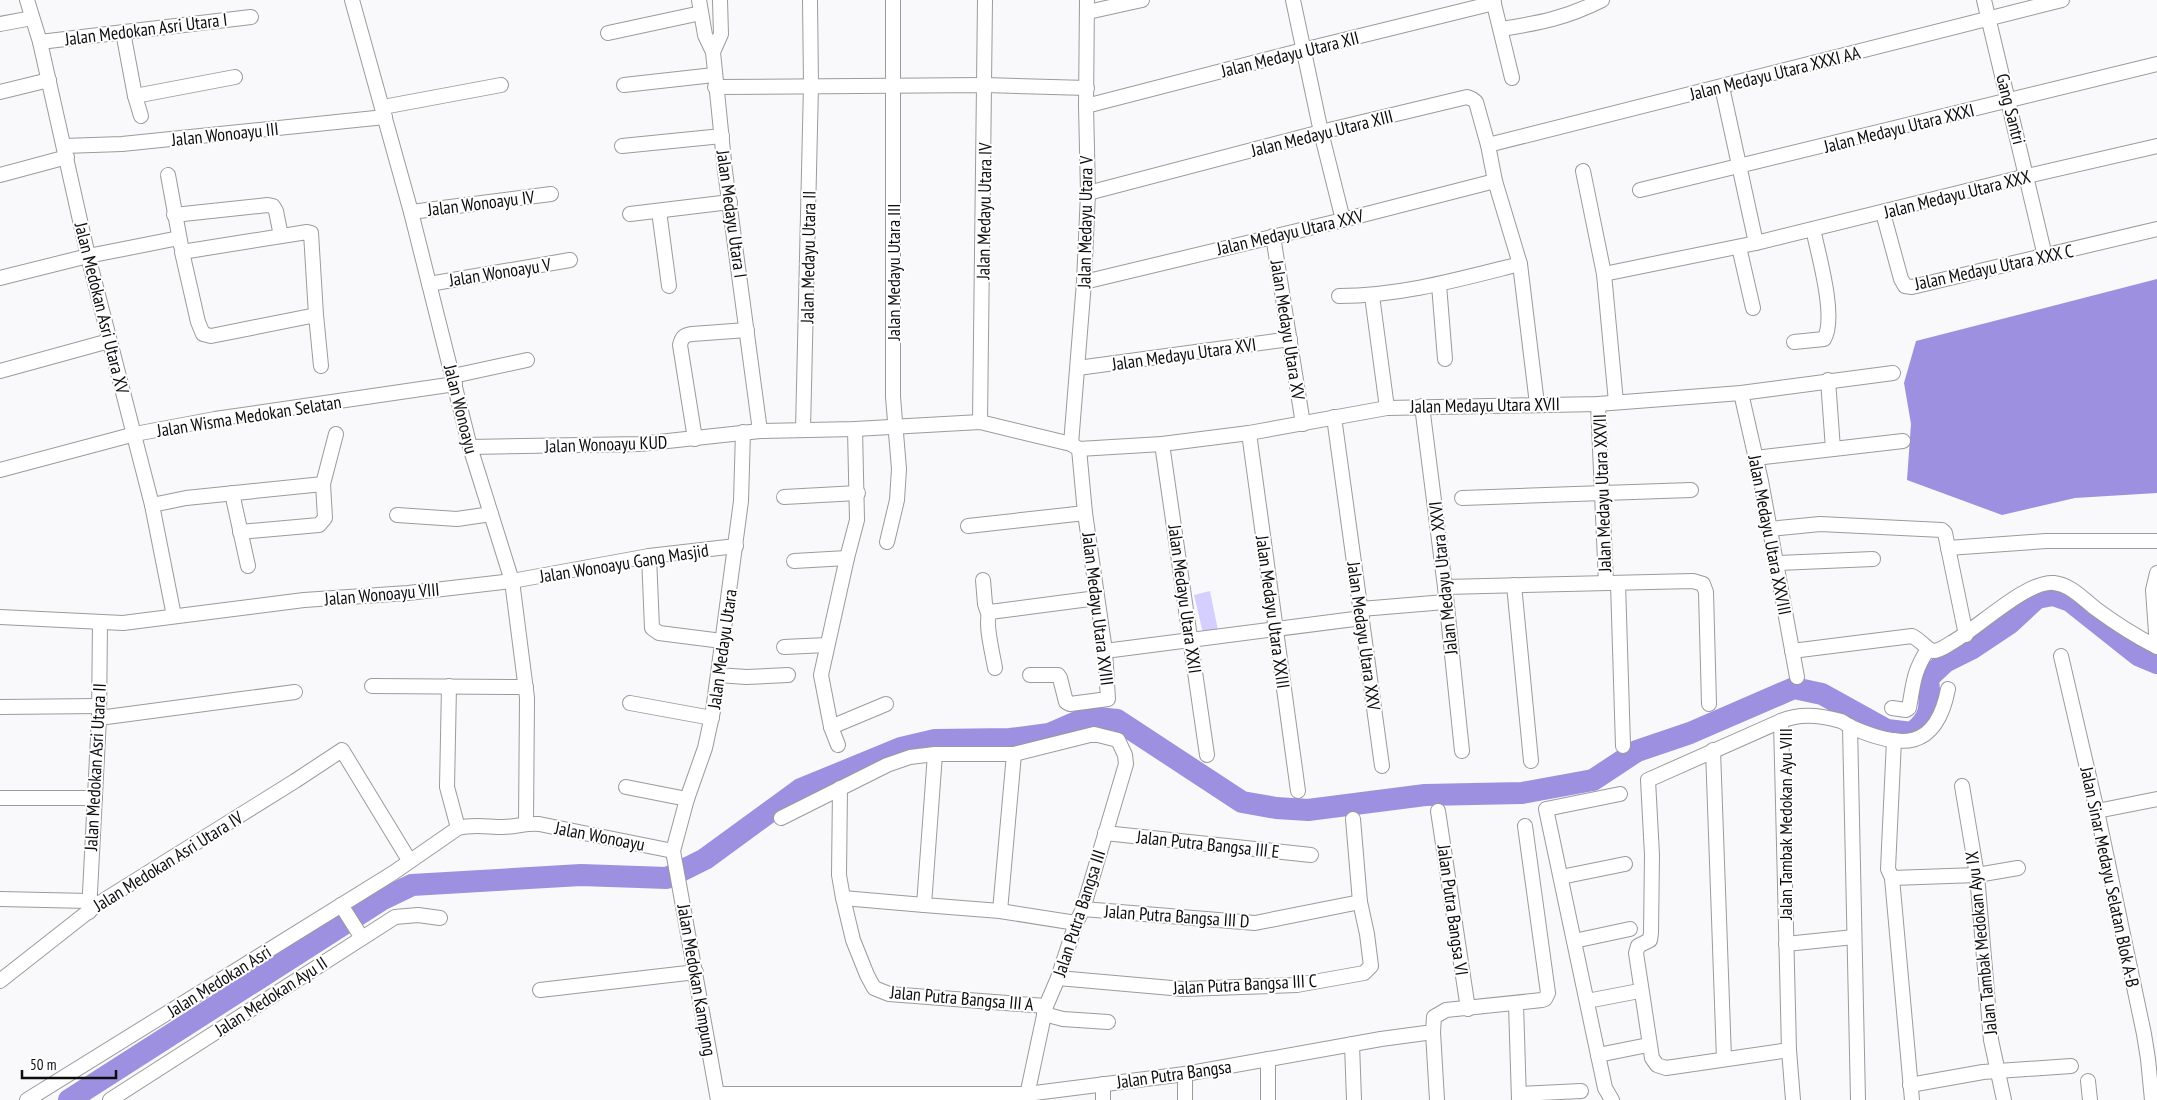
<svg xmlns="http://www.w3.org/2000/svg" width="2157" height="1100" font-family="'PT Sans Narrow',sans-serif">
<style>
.green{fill:#d5cfff}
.water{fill:#9d90e0}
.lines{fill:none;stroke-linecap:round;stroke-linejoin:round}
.river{stroke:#9d90e0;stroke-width:22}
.minor-casing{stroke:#9b9a9d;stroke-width:16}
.minor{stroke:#fff;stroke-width:14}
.labels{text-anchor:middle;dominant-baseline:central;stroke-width:4;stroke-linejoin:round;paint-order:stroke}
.street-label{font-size:18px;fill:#0d0d0e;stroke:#fff}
</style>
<rect width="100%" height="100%" fill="#f9f9fc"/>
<path class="green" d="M1210 591 1218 630 1203 633 1194 595Z"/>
<path class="water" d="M2157 279V493L2075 498 2002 515 1907 480 1911 424 1904 383 1916 341Z"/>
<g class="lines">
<path class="river" d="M69 1100 383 899 412 885 581 875 667 878 705 859 801 789 901 748 935 740 1010 739 1049 734 1088 717 1117 720 1242 802 1276 808 1308 810 1425 795 1522 793 1593 780 1637 751 1690 733 1794 688 1822 694 1887 730 1912 733C1934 716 1930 704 1928 678L1945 662 1971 649 2010 623 2037 598 2053 595 2070 601 2138 655 2157 663"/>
<defs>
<g id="minor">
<path d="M27 0 40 42 88 256 152 505 174 616"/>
<path d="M352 0 411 212 470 447 512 581 527 698 526 823"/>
<path d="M699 0 705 35 713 52 725 171 760 431"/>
<path d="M1293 0 1321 132 1343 220"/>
<path d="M1493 0 1512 78"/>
<path d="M1984 0 2045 256"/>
<path d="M1088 12 1142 0"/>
<path d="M0 24 32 18"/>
<path d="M1501 29C1540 23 1566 18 1602 0"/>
<path d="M123 32 135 96 235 77"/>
<path d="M608 33 701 13"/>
<path d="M40 42 251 17"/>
<path d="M713 52 721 34 720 0"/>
<path d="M624 85 714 75"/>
<path d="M715 87 985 85 1087 88"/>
<path d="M1722 87 1756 243"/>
<path d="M0 92 49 80"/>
<path d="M135 96 141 116"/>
<path d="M1086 106 1303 50 1494 3"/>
<path d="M383 107 501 85"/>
<path d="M1488 145 2062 0"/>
<path d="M64 146 122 144 385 117"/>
<path d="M622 146 722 136"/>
<path d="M1583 171 1604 274 1616 402"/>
<path d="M0 175 67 157"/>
<path d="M168 175 181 246"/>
<path d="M1640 190 2157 64"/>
<path d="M1088 193 1321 132 1467 97 1472 99 1476 102 1488 145 1495 181 1520 264 1537 404"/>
<path d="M659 211 669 286"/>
<path d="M411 212 551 194"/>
<path d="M1883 213 1901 279 1905 286 1912 287 2157 229"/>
<path d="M630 214 730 202"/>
<path d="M174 215 268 205 273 206 276 211 281 236"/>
<path d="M1273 236 1303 424"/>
<path d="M1739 247 1753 308"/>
<path d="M1604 274 1756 243 2027 176 2157 146"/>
<path d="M0 278 88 256 179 238"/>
<path d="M1084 282 1343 220 1495 181"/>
<path d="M429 284 570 260"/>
<path d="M1439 285 1445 359"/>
<path d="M1339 296C1401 296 1460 279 1520 264"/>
<path d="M1372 296 1387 408"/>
<path d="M316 315 211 336 203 334 198 322 182 252 307 232 311 233 316 315 321 366"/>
<path d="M1794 342 1824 339C1837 318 1818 253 1813 229"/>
<path d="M1078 368 1290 339"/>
<path d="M0 371 109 341"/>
<path d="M453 376 527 360"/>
<path d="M1828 380 1833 449"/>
<path d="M1741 393 1761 481 1797 677"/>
<path d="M1598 404 1606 583"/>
<path d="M1422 406 1445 587 1462 751"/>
<path d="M1334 417 1382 766"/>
<path d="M980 422 985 0"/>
<path d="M803 430 811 85 810 0"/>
<path d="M1249 433 1298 791"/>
<path d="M695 439 680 345C682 337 684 335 692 334L747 330"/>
<path d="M1071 444 1084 282 1088 193 1086 106 1087 0"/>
<path d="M1162 444 1207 755"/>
<path d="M470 447 640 444 760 431 855 429 980 422 1071 444 1079 449"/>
<path d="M1079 449 1162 444 1249 433 1387 408 1598 404 1741 393 1893 373"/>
<path d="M1755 458 1903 441"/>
<path d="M0 470 135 434 215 419 455 384"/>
<path d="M232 493 248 566"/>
<path d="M784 497 858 493"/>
<path d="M1462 498 1691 490"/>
<path d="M152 505 186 498 323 484"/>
<path d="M397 515 457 519 491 514"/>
<path d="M968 526 1085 513"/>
<path d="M1769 529 1820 524 1942 530 1945 533 1966 635"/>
<path d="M240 532 319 525 325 518 323 484 336 434"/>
<path d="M887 542 897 500 899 469 893 397V0"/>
<path d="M1948 548 2046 541H2157"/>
<path d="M649 556 652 628 659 633 722 641"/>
<path d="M794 561 847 558"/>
<path d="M1776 563 1873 559"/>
<path d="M983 580 985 604 988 613"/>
<path d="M1618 583 1623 746"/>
<path d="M1514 585 1531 761"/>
<path d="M1445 587 1693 581 1703 584 1706 592 1709 704"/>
<path d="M1361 609 1445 602"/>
<path d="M0 617 123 623 304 600 408 593 512 581 649 556 736 546"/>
<path d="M784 647 827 645"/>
<path d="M2157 647 2153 590 2157 573"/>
<path d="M1105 651 1362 618"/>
<path d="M1792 651 1912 636C1919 639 1928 650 1933 651 1939 651 1946 646 1951 643 1977 629 2027 580 2054 583 2071 585 2083 599 2096 609 2115 623 2135 636 2157 647"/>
<path d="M2061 656 2097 811 2144 1034 2148 1059 2152 1100"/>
<path d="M995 668C993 655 984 621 990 612L1097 598"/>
<path d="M718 675 746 677 788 675"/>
<path d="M1030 675H1058L1060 678 1066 702 1070 704 1108 699 1105 651 1085 513 1079 449"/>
<path d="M372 686 526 687"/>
<path d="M449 686 447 787 458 828"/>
<path d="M630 703 712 718"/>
<path d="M0 707 99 706"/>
<path d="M1892 708 1906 710 1909 708C1914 681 1913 673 1928 649"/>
<path d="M99 718 295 692"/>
<path d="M1781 721 1648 780 1652 855 1651 933 1650 940 1638 946 1636 953 1652 1058 1657 1065 1666 1068 1789 1050"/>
<path d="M1850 726 1858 1100"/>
<path d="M831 727 886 704"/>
<path d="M1894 740 1888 869 1892 878 1977 875 2018 868"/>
<path d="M838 745 831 727 821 675 847 558 857 520 855 429"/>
<path d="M1713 750 1724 1059"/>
<path d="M1962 786 1977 875 1991 1040 2004 1100"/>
<path d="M626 787 687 799"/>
<path d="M840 788 839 875 843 898 853 940 867 975 874 988 889 994 1046 1006"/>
<path d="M0 798H95"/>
<path d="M1438 811 1468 1009"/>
<path d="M2097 811 2157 799"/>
<path d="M781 818 887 765 910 757 935 754"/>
<path d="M1105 833 1311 855"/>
<path d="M1561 877 1625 864"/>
<path d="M1892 878 1912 1100"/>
<path d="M843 898 924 905"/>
<path d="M0 899 89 901 97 904"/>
<path d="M341 905 362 938"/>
<path d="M1083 909 1255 923 1360 902"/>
<path d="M1000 911 1014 754"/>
<path d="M89 912 99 718 100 623"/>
<path d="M1574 941 1630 929"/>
<path d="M1786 944 1854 937"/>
<path d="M1058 978 1183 989 1297 985 1364 973 1371 966 1367 934 1360 902 1353 819"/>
<path d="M0 981 98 904 295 781 342 750 409 860"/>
<path d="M540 990 696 972"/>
<path d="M1587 1001 1634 992"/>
<path d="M1516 1004 1519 1100"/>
<path d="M1044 1014 1063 1019 1108 1022"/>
<path d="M1433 1032 1437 1100"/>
<path d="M1352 1044 1354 1100"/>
<path d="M1598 1055 1643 1046"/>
<path d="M1268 1059V1100"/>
<path d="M1185 1074V1100"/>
<path d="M2088 1081 2090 1100"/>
<path d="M1910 1085 1983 1072 2071 1066"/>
<path d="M717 1094H1027L1185 1074 1381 1039 1433 1032 1434 1017 1446 1010 1542 1000 1545 999 1548 993 1525 826"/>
<path d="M1519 1094 1581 1091"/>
<path d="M27 1100 393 873 458 828C473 824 488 827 503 827 515 827 527 823 539 824L673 851"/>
<path d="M110 1100 395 917 418 915 440 918"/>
<path d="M718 1100 673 851 687 799 705 748 713 711 741 501 743 432"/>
<path d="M1026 1100 1046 1006 1058 978 1076 923 1083 909 1126 764 1125 755 1118 740 1094 734 1014 754H935L924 905 1000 911 1076 923"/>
<path d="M1103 1100V1084"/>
<path d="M1612 1100 1605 1088 1546 809 1620 794"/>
<path d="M1793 1100 1789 1050 1781 721C1799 713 1821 715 1841 721 1844 722 1847 725 1851 727 1901 749 1936 751 1948 689"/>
</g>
</defs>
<use href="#minor" class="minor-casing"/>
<use href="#minor" class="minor"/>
</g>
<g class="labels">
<g class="street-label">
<text transform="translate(146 29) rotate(-7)">Jalan Medokan Asri Utara I</text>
<text transform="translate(1290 54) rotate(-14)">Jalan Medayu Utara XII</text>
<text transform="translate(1775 73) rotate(-14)">Jalan Medayu Utara XXXI AA</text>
<text transform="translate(2011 109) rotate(76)">Gang Santri</text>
<text transform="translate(1899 128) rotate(-14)">Jalan Medayu Utara XXXI</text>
<text transform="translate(1322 133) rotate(-14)">Jalan Medayu Utara XIII</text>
<text transform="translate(225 134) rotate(-6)">Jalan Wonoayu III</text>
<text transform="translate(1957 194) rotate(-14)">Jalan Medayu Utara XXX</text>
<text transform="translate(481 203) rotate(-7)">Jalan Wonoayu IV</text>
<text transform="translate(984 211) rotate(-89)">Jalan Medayu Utara IV</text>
<text transform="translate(732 214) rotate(82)">Jalan Medayu Utara I</text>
<text transform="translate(1085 222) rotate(-89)">Jalan Medayu Utara V</text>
<text transform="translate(1290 232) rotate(-13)">Jalan Medayu Utara XXV</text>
<text transform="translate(808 257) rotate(-89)">Jalan Medayu Utara II</text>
<text transform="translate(1994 267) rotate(-12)">Jalan Medayu Utara XXX C</text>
<text transform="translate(500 272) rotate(-9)">Jalan Wonoayu V</text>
<text transform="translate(893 272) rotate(-90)">Jalan Medayu Utara III</text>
<text transform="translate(102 308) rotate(76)">Jalan Medokan Asri Utara XV</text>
<text transform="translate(1288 330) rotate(81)">Jalan Medayu Utara XV</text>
<text transform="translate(1184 354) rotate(-8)">Jalan Medayu Utara XVI</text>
<text transform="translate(1485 405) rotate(-1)">Jalan Medayu Utara XVII</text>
<text transform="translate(461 409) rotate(76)">Jalan Wonoayu</text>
<text transform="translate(249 416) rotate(-9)">Jalan Wisma Medokan Selatan</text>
<text transform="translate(606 444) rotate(-2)">Jalan Wonoayu KUD</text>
<text transform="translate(1602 493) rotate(-92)">Jalan Medayu Utara XXVII</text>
<text transform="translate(1770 535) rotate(79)">Jalan Medayu Utara XXVIII</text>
<text transform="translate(624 563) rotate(-9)">Jalan Wonoayu Gang Masjid</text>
<text transform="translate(1443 578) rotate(-96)">Jalan Medayu Utara XXVI</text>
<text transform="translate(382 594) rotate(-5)">Jalan Wonoayu VIII</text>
<text transform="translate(1185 599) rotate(82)">Jalan Medayu Utara XXII</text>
<text transform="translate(1098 609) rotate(83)">Jalan Medayu Utara XVIII</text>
<text transform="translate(1273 612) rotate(82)">Jalan Medayu Utara XXIII</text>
<text transform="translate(1364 636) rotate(82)">Jalan Medayu Utara XXV</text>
<text transform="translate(722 649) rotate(-82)">Jalan Medayu Utara</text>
<text transform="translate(95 767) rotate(-87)">Jalan Medokan Asri Utara II</text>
<text transform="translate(1785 824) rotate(-90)">Jalan Tambak Medokan Ayu VIII</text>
<text transform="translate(600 836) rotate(11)">Jalan Wonoayu</text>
<text transform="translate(1208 844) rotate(6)">Jalan Putra Bangsa III E</text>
<text transform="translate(168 861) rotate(-32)">Jalan Medokan Asri Utara IV</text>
<text transform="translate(2110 877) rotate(78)">Jalan Sinar Medayu Selatan Blok A-B</text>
<text transform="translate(1453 910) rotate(82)">Jalan Putra Bangsa VI</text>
<text transform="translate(1079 913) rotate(-72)">Jalan Putra Bangsa III</text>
<text transform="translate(1177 916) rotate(4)">Jalan Putra Bangsa III D</text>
<text transform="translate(1981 943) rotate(-96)">Jalan Tambak Medokan Ayu IX</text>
<text transform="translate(697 980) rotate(80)">Jalan Medokan Kampung</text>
<text transform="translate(219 981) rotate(-32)">Jalan Medokan Asri</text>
<text transform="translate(1245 984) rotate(-3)">Jalan Putra Bangsa III C</text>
<text transform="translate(271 996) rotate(-33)">Jalan Medokan Ayu II</text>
<text transform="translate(962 998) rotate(5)">Jalan Putra Bangsa III A</text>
<text transform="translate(1174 1074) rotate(-8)">Jalan Putra Bangsa</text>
</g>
</g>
<path d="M22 1070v8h94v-8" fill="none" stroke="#0d0d0e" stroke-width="2.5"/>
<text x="30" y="1070" font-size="15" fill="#0d0d0e" stroke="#ffffff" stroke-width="4" paint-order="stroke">50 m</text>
</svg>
